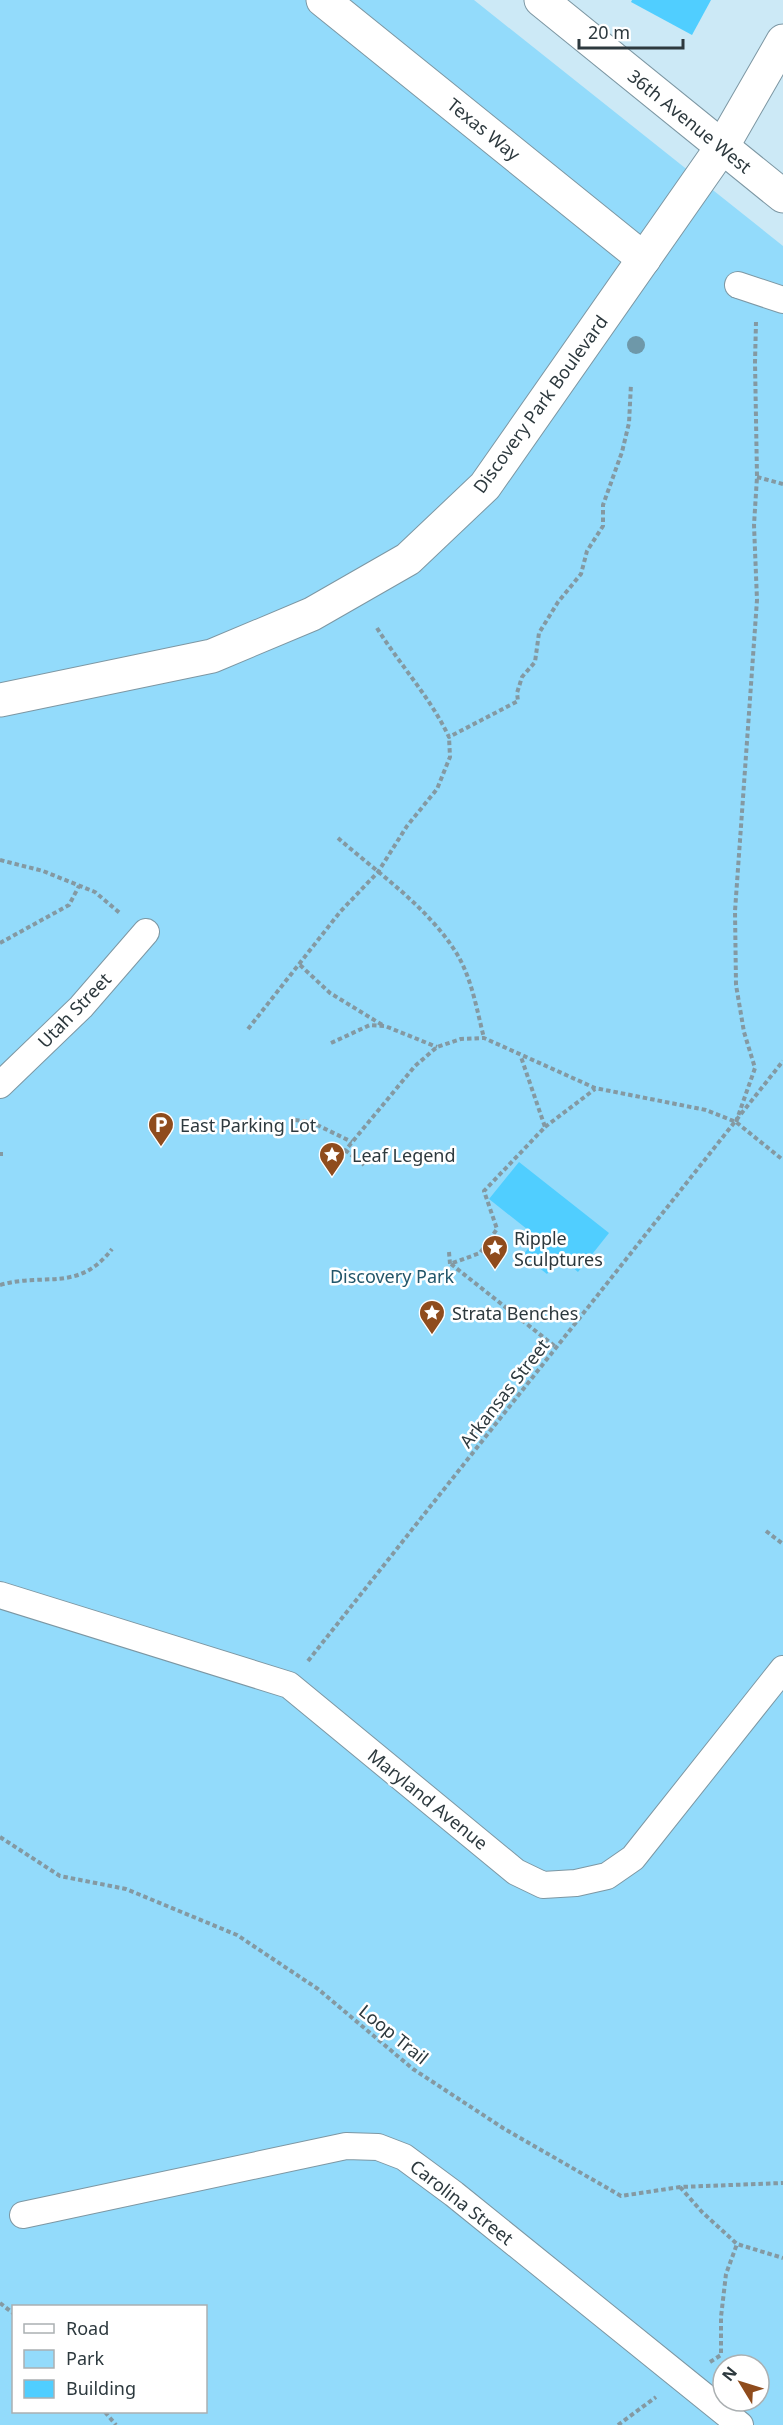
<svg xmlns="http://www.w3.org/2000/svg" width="783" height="2425" font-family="'Noto Sans',sans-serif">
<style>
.green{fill:#93dbfb;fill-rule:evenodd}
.building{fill:#50ceff}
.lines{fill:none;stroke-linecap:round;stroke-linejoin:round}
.pedestrian-casing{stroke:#7d97a3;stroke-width:28}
.minor-casing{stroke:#7d97a3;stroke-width:35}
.tertiary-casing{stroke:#7d97a3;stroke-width:35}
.secondary-casing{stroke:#7d97a3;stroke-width:35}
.path{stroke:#8499a2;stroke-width:4;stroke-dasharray:4.5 3;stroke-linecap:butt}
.pedestrian{stroke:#fff;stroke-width:26}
.minor{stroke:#fff;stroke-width:33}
.tertiary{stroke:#fff;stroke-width:33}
.secondary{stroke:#fff;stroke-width:33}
.tree{fill:#6e98a9}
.labels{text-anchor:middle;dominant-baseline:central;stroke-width:5;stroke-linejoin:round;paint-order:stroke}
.street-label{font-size:18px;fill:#2d393e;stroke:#fff}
.poi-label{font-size:18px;fill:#2d393e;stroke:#fff;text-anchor:start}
.park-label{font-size:18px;fill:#22566a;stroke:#fff}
</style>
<rect width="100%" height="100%" fill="#cce9f6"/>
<path class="green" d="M0 0H474L783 246V2425H0ZM14 2306H206V2412H14ZM723 2365H759V2401H723Z"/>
<g class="building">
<path d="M632 0H711L692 35 631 2Z"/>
<path d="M519 1162 609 1233 578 1272 560 1257 547 1274 523 1255 537 1237 489 1199Z"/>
</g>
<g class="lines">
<defs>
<g id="pedestrian">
<path d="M738 285 783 300"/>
<path d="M0 1085 81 1007 146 932"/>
<path d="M0 1595 289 1685 516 1872 543 1885 576 1883 607 1876 633 1858 783 1669"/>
<path d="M23 2215 346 2146 378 2147 404 2157 454 2194 740 2425"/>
</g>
<path id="minor" d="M541 0 783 196"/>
<g id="tertiary">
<path d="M323 0 644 259"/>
<path d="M0 700 212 656 312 614 408 559 485 486 722 147"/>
</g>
<path id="secondary" d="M722 147 783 41"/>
</defs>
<use href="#pedestrian" class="pedestrian-casing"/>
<use href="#minor" class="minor-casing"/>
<use href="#tertiary" class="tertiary-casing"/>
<use href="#secondary" class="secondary-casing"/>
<g class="path">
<path d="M757 477 783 484"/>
<path d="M377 628C400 665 430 697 449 737L518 701 517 693 522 677 535 662 539 633 558 602 581 574 587 551 603 526V505L622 452 629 423 631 384"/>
<path d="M338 838C379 874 428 907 457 954 472 979 477 1011 484 1038"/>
<path d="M0 860 43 871 95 892 121 914"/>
<path d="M0 943 69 905 79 886"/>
<path d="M300 965 330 993 384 1026"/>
<path d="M248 1029 340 912 378 872 407 826 437 789 450 757 449 737"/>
<path d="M331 1043 370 1025 385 1026 437 1047"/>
<path d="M295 1120 311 1122 352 1142"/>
<path d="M736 1122 755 1068 744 1032 736 985 735 911 757 600 754 525 757 477 755 362 756 322"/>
<path d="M545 1127 595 1089"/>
<path d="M345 1150 364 1165"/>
<path d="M0 1154H3"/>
<path d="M334 1164 415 1066 437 1047 461 1039 484 1038 595 1088 706 1110 736 1122 783 1160"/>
<path d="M449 1252 450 1264 480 1253 497 1229 484 1191 545 1127 521 1057"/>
<path d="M451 1264 557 1348"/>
<path d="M0 1285C45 1272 78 1293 112 1249"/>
<path d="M766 1531 783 1544"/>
<path d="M308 1661 783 1061"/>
<path d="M0 1837 60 1876 126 1889 237 1935 318 1989 413 2069 503 2128 621 2196 680 2187 783 2183"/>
<path d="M680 2187 702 2212 737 2244 783 2258"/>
<path d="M0 2303 14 2314"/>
<path d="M710 2362 721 2355V2317L726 2274 737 2244"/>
<path d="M105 2412 116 2425"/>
<path d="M618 2425 656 2397"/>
</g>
<use href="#pedestrian" class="pedestrian"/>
<use href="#minor" class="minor"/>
<use href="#tertiary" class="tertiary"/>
<use href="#secondary" class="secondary"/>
</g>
<circle class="tree" cx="636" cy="345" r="9"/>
<defs>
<symbol id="parking-pin" viewBox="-11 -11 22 30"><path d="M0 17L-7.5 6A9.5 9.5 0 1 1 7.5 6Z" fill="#8f4c1d" stroke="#fff"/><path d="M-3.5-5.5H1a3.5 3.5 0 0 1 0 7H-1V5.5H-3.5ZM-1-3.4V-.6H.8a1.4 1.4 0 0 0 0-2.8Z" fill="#fff"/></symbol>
<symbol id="sight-pin" viewBox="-11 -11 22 30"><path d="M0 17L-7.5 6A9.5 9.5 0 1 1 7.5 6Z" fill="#8f4c1d" stroke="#fff"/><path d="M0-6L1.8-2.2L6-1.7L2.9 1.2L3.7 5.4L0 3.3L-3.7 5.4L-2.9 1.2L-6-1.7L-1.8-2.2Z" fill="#fff"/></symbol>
</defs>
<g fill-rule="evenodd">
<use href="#parking-pin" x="146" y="1110" width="30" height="40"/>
<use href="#sight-pin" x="317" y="1140" width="30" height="40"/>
<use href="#sight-pin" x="480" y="1233" width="30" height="40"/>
<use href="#sight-pin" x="417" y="1298" width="30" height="40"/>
</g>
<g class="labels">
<g class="street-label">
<text transform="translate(690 121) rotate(39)">36th Avenue West</text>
<text transform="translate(484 129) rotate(39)">Texas Way</text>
<text transform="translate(540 404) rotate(-54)">Discovery Park Boulevard</text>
<text transform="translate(74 1010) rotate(-46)">Utah Street</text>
<text transform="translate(504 1393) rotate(-52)">Arkansas Street</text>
<text transform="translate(428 1799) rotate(39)">Maryland Avenue</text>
<text transform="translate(394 2034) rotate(39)">Loop Trail</text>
<text transform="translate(462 2202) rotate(38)">Carolina Street</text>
</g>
<g class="poi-label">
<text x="180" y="1125">East Parking Lot</text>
<text x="352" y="1155">Leaf Legend</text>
<text x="514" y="1238">Ripple<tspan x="514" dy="21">Sculptures</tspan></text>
<text x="452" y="1313">Strata Benches</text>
</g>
<g class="park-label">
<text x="392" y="1276">Discovery Park</text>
</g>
</g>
<rect x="12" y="2305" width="195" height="108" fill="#ffffff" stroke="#abb0b2" stroke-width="1.5"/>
<rect x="24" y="2324" width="30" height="9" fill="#ffffff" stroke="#abb0b2" stroke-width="1.5"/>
<text x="66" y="2335" font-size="18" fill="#2d393e">Road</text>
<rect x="24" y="2350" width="30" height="18" fill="#93dbfb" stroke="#abb0b2" stroke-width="1.5"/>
<text x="66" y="2365" font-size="18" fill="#2d393e">Park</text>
<rect x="24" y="2380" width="30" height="18" fill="#50ceff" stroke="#abb0b2" stroke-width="1.5"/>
<text x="66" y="2395" font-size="18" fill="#2d393e">Building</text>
<g transform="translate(741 2383) rotate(308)"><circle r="28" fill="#ffffff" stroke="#abb0b2" stroke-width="1.5"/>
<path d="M0-4.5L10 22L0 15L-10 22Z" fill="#8f4c1d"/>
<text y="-9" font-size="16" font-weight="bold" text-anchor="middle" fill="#2d393e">N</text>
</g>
<path d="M579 39v9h104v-9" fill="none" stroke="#2d393e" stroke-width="3"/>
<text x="588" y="39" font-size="18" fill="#2d393e" stroke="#ffffff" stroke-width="4.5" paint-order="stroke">20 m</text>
</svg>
